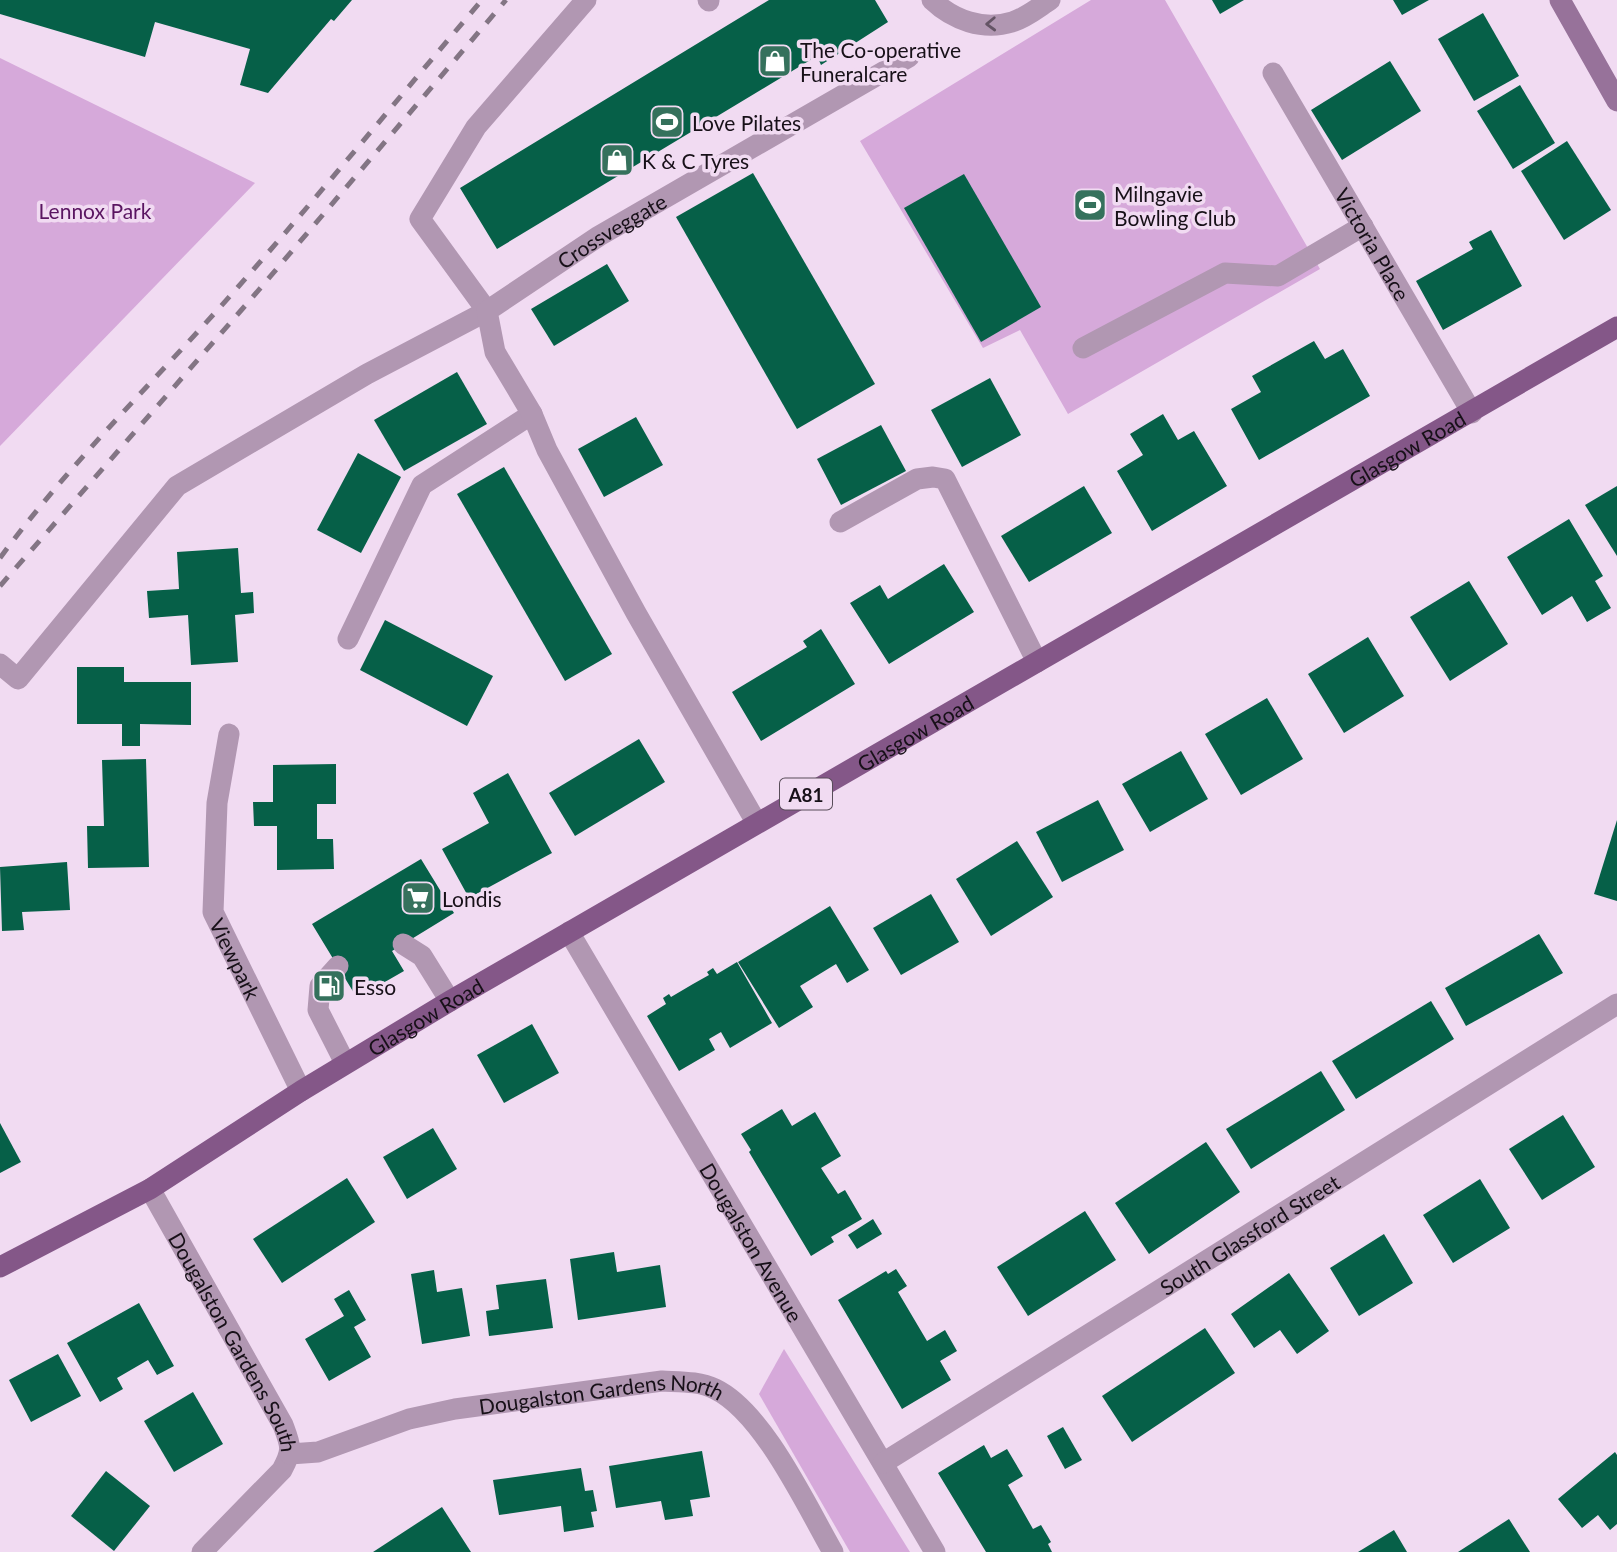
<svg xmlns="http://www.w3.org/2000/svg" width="1617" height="1552" font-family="Lato,sans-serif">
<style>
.green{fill:#d6a9da}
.building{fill:#066048}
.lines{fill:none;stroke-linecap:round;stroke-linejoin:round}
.service{stroke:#b197b2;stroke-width:21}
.minor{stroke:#b197b2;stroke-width:21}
.secondary{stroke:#97729a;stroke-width:21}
.primary{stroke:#845788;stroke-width:21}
.rail{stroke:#837584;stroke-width:5;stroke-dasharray:12 12;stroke-linecap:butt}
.oneway{stroke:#645465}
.labels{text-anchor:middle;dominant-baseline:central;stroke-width:7;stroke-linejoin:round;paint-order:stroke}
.shield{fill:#f1dbf2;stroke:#584d59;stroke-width:2}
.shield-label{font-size:19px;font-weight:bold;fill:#171018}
.poi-label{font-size:21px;fill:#171018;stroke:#f1dbf2;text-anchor:start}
.park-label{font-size:21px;fill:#5a1561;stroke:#f1dbf2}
.street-label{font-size:21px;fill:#171018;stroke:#f1dbf2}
</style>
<rect width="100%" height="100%" fill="#f1dbf2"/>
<g class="green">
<path d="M1091 0H1165L1320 269 1068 414 1020 330 983 348 860 141Z"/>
<path d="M0 58 255 183 0 446Z"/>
<path d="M784 1349 910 1552H850L759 1394Z"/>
</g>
<g class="building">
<path d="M0 0H352L334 21 331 19 268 93 240 85 250 49 155 22 145 57 0 14Z"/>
<path d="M769 0H875L888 22 821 65 817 56 497 249 460 188Z"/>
<path d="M1212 0H1244L1220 14Z"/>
<path d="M1393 0H1429L1402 15Z"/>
<path d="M1483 13 1519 76 1474 101 1438 39Z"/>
<path d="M1390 61 1421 111 1342 160 1311 110Z"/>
<path d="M1520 85 1555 143 1513 169 1477 111Z"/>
<path d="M1567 141 1611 210 1564 240 1521 171Z"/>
<path d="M753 173 875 384 797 429 676 217Z"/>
<path d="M964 174 1041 307 981 342 904 208Z"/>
<path d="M1491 230 1522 286 1443 330 1416 281 1473 249 1469 242Z"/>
<path d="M607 264 629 301 554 346 531 309Z"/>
<path d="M1314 341 1325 359 1343 349 1370 396 1259 460 1231 409 1261 392 1252 376Z"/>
<path d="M457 372 487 424 404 471 374 420Z"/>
<path d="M990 378 1021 435 962 467 931 410Z"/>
<path d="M1163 414 1178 440 1194 431 1227 486 1152 531 1117 471 1143 455 1130 434Z"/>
<path d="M636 417 663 465 604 497 578 449Z"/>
<path d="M881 425 906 471 841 505 817 459Z"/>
<path d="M358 453 401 477 361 553 317 530Z"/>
<path d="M504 467 612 654 565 681 457 494Z"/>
<path d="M1084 486 1112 533 1029 582 1001 536Z"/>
<path d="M1617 486V556L1585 505Z"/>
<path d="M1569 519 1603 576 1595 581 1611 608 1587 622 1572 596 1542 615 1507 557Z"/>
<path d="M238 548 241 593 253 592 254 613 235 615 238 662 191 665 188 615 149 618 147 591 179 589 177 552Z"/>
<path d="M944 564 974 612 889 664 850 603 880 585 888 599Z"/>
<path d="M1469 581 1508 644 1450 681 1410 617Z"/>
<path d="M385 620 493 676 467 726 360 670Z"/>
<path d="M821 629 855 684 761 741 732 692 807 647 803 641Z"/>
<path d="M1368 637 1404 696 1344 733 1308 674Z"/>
<path d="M77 667H124V682H191V725L140 724V746H122V724H77Z"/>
<path d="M1267 698 1303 759 1241 795 1205 734Z"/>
<path d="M639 739 665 782 575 836 549 793Z"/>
<path d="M1181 751 1208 799 1150 832 1122 784Z"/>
<path d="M146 759 149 867 88 868 87 826H104L102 760Z"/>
<path d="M336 764V804H317V839H333L334 869 277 870V826H254L253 802H273V765Z"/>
<path d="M508 773 552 853 469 898 442 849 489 823 473 793Z"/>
<path d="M1098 800 1124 850 1062 882 1036 832Z"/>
<path d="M1617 820V901L1594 894Z"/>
<path d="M1017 841 1053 897 991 936 956 879Z"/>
<path d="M421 859 454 913 392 951 404 971 357 998 312 924Z"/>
<path d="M67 862 70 910 22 912 24 930 2 931 0 867Z"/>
<path d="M931 894 959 942 901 975 873 928Z"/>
<path d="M830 906 869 970 847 983 836 964 800 986 813 1007 779 1028 738 962Z"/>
<path d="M1539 934 1563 973 1466 1026 1445 988Z"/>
<path d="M737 962 772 1023 730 1048 721 1032 709 1039 715 1050 679 1071 647 1016 666 1004 663 998 669 994 671 997 693 984 709 975 707 972 713 968 717 974Z"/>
<path d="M1431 1001 1454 1039 1356 1099 1332 1061Z"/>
<path d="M532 1024 559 1073 504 1103 477 1055Z"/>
<path d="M1321 1071 1345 1110 1251 1169 1226 1129Z"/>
<path d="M782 1109 792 1126 815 1112 841 1156 821 1168 838 1194 845 1190 862 1219 831 1237 834 1242 811 1256 749 1152 751 1150 741 1134Z"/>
<path d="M1563 1115 1595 1167 1542 1200 1509 1149Z"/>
<path d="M0 1123 21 1162 0 1173Z"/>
<path d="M433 1128 457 1169 407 1199 383 1157Z"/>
<path d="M1206 1142 1240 1192 1149 1254 1115 1203Z"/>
<path d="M347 1178 375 1222 282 1283 253 1239Z"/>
<path d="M1480 1179 1510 1228 1453 1263 1423 1215Z"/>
<path d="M1085 1211 1116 1260 1028 1316 997 1267Z"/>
<path d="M873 1219 882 1234 857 1249 848 1235Z"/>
<path d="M1384 1234 1413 1283 1359 1316 1330 1268Z"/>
<path d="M614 1252 617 1272 660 1265 666 1307 578 1320 570 1259Z"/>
<path d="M896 1269 907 1286 898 1292 927 1341 945 1330 957 1351 940 1361 951 1380 902 1409 838 1300 886 1271 888 1274Z"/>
<path d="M434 1270 437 1292 462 1288 470 1336 422 1344 411 1274Z"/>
<path d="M1289 1273 1329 1331 1297 1354 1280 1330 1254 1348 1231 1314Z"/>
<path d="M546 1279 553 1328 489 1336 486 1311 499 1309 496 1285Z"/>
<path d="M349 1290 366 1320 354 1327 371 1357 329 1381 305 1339 344 1316 334 1299Z"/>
<path d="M139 1303 174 1366 157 1375 148 1360 117 1378 123 1389 100 1402 67 1343Z"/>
<path d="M1205 1328 1235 1373 1132 1442 1102 1396Z"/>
<path d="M58 1354 81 1396 31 1422 9 1380Z"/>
<path d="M193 1392 223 1444 174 1472 144 1421Z"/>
<path d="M1063 1427 1082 1460 1065 1469 1047 1436Z"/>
<path d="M984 1445 991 1458 1007 1449 1023 1476 1008 1485 1033 1529 1041 1525 1051 1542 1048 1544 1052 1552H986L938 1473Z"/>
<path d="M702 1451 710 1497 690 1500 693 1516 665 1520 661 1501 616 1508 609 1466Z"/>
<path d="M1615 1452 1617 1455V1524L1610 1530 1598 1515 1582 1528 1558 1499Z"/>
<path d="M581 1468 585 1491 593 1490 597 1511 591 1512 594 1527 564 1532 561 1506 499 1515 493 1480Z"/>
<path d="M106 1471 150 1506 114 1551 71 1516Z"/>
<path d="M442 1507 471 1552H373Z"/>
<path d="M1509 1519 1530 1552H1458Z"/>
<path d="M1394 1530 1407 1552H1358Z"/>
</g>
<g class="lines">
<g class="service">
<path d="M708 0 709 1"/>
<path d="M932 0C953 20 983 31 1012 22 1026 18 1039 7 1050 0"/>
<path d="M1083 348 1225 273 1278 276 1363 226"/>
<path d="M840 522 917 479 933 477 945 479 1037 662"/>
<path d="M0 664 18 679 177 486 367 374 487 311 420 219 476 127 586 0"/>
<path d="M403 944 422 956 450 1001"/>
<path d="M338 966 320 986 318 1010 345 1063"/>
</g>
<g class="minor">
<path id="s1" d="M1273 73 1472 413"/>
<path d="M348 639 422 485 532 414"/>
<path id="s2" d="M229 734 217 803 213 912 301 1091"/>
<path id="s3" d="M756 822 636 613 547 450 532 414 495 352 487 311 599 236 909 57"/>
<path id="s4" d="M569 932 935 1552"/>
<path id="s5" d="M150 1189 283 1425C291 1446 293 1450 282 1470L202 1552"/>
<path id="s6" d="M290 1454 318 1452 409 1419 455 1409 662 1381C679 1382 699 1381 715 1389 763 1412 806 1505 833 1552"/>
<path id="s7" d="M883 1463 1617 1004"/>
</g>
<path class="secondary" d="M1560 0 1617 101"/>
<path class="primary" id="s8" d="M0 1267 150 1189 301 1091 450 1001 1617 327"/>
<g class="rail">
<path d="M0 558C72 460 158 378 238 287 321 193 400 96 482 0"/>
<path d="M0 586 251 299 506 0"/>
</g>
</g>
<defs><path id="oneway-chevron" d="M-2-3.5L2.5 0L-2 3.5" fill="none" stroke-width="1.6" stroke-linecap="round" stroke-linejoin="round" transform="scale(1.75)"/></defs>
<use class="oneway" href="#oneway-chevron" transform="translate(991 24) rotate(178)"/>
<defs>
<symbol id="shop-square" viewBox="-11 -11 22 22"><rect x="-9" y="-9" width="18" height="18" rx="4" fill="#35715c" stroke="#f1dbf2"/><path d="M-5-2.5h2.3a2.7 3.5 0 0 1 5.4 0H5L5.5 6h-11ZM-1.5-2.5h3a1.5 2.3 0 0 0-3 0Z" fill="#fff"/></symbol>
<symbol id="stadium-square" viewBox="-11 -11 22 22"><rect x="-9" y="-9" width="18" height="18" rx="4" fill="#35715c" stroke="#f1dbf2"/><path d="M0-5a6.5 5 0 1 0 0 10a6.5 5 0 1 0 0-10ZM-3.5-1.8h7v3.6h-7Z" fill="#fff"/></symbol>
<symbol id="supermarket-square" viewBox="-11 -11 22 22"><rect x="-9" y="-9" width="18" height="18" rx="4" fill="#35715c" stroke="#f1dbf2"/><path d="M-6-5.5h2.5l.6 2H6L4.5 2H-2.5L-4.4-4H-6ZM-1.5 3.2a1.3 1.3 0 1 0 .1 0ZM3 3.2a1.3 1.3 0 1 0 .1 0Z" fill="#fff"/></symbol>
<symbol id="fuel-square" viewBox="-11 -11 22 22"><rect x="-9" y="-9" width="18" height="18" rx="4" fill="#35715c" stroke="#f1dbf2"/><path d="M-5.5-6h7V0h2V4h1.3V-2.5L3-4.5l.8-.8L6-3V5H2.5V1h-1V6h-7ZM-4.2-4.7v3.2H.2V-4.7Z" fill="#fff"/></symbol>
</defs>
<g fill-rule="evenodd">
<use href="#shop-square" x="756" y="42" width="38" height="38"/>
<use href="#stadium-square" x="648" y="103" width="38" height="38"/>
<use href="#shop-square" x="598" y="141" width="38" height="38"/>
<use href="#stadium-square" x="1071" y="186" width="38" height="38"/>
<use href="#supermarket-square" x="399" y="879" width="38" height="38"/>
<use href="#fuel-square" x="310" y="967" width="38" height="38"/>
</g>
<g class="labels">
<rect class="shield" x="780" y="778.5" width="52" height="31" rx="5"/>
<g class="shield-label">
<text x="806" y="794">A81</text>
</g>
<g class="poi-label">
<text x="800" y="49">The Co-operative<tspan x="800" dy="24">Funeralcare</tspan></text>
<text x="692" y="122">Love Pilates</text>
<text x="642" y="160">K &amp; C Tyres</text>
<text x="1114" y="193">Milngavie<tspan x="1114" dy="24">Bowling Club</tspan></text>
<text x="442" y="898">Londis</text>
<text x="354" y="986">Esso</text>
</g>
<g class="park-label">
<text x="95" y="210">Lennox Park</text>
</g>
<g class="street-label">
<text stroke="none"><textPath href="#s3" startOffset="728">Crossveggate</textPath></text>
<text stroke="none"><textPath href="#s1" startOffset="198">Victoria Place</textPath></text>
<text stroke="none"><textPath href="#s8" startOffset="1628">Glasgow Road</textPath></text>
<text stroke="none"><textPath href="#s8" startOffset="1060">Glasgow Road</textPath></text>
<text stroke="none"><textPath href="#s2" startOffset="231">Viewpark</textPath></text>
<text stroke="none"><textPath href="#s8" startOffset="494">Glasgow Road</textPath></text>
<text stroke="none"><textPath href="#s7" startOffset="432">South Glassford Street</textPath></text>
<text stroke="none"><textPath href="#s4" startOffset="360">Dougalston Avenue</textPath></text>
<text stroke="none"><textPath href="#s5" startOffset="175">Dougalston Gardens South</textPath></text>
<text stroke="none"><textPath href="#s6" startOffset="320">Dougalston Gardens North</textPath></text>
</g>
</g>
</svg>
